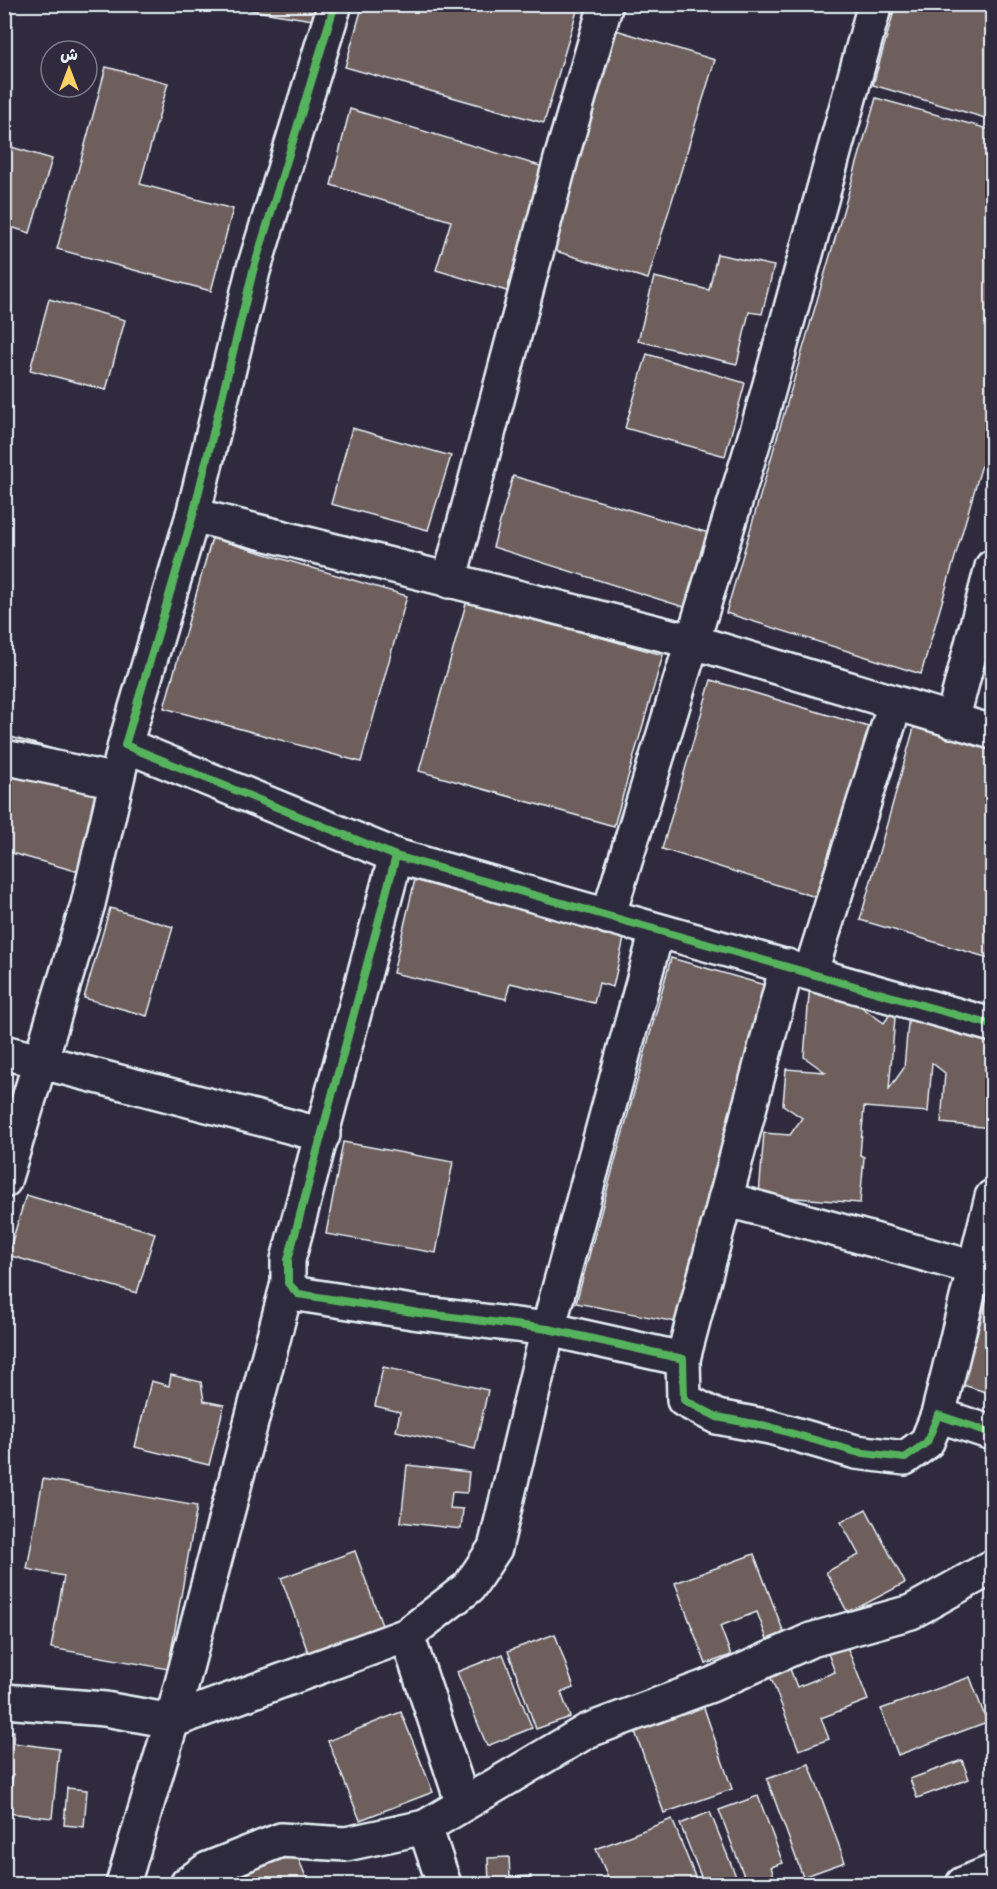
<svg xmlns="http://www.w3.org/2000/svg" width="997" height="1889" font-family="Pangolin,'Playpen Sans Arabic',sans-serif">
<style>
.building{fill:#6e5e5b;stroke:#e8f1f8;stroke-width:1.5}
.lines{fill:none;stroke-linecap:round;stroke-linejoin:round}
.minor-casing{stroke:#e8f1f8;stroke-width:38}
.minor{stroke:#2f2a3d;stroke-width:33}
.cycleway-casing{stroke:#2f2a3d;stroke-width:11}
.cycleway{stroke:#56b35d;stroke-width:8}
</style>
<rect width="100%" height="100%" fill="#2f2a3d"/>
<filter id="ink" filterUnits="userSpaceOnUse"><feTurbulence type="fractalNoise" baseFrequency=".0167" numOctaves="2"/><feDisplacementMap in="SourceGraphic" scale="12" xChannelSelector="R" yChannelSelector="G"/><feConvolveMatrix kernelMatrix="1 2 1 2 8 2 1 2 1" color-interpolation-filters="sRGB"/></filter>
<g filter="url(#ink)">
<g class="building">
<path d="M245 4H324L319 21 243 9Z"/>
<path d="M363 4H579L544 123 345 67Z"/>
<path d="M896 4H992V120L873 85Z"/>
<path d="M616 30 715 60 648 279 552 250Z"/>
<path d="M106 67 168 83 140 184 233 209 211 291 57 249Z"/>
<path d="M876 98 992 130V430L921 674 726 613Z"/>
<path d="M350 109 547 168 510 292 436 270 451 221 331 185Z"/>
<path d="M8 146 52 159 30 233 4 225V157Z"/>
<path d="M717 254 774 266 762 314 749 312 737 364 638 341 654 277 709 290Z"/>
<path d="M49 299 125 320 106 390 30 370Z"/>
<path d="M647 354 745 383 725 456 625 428Z"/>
<path d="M352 428 451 456 428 530 331 504Z"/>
<path d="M513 476 709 533 687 608 493 547Z"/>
<path d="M212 538 407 596 361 762 164 708Z"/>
<path d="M467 600 663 655 614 826 419 771Z"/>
<path d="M711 680 872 728 822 899 662 849Z"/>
<path d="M915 724 992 746V959L860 920Z"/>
<path d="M4 735 113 766 83 873 4 851Z"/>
<path d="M420 858 631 907 613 987 599 983 594 1003 510 983 506 999 393 973Z"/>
<path d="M110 908 173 927 147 1016 84 998Z"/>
<path d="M671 958 768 986 676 1322 576 1303Z"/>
<path d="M811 971 862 975 860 1006 884 1023 896 1006 889 1089 904 1068 909 1012 992 1023V1128L941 1123 945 1073 932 1063 928 1112 864 1107 860 1155 864 1157 860 1203 759 1195 764 1133 790 1135 802 1118 783 1105 786 1069 825 1072 804 1057Z"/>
<path d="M343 1142 453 1162 436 1253 326 1234Z"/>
<path d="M26 1195 155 1233 137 1293 8 1255Z"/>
<path d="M992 1279V1394L963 1385Z"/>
<path d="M383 1367 488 1390 475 1449 396 1431 400 1412 375 1406Z"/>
<path d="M171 1375 201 1382 204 1401 224 1405 209 1465 135 1447 151 1381 169 1386Z"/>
<path d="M407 1465 469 1472 467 1493 452 1492 450 1508 463 1509 461 1529 401 1522Z"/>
<path d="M43 1479 197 1506 168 1669 51 1648 64 1576 27 1569Z"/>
<path d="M866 1509 905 1583 848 1613 826 1572 859 1555 841 1522Z"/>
<path d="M355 1551 383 1628 309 1655 281 1578Z"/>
<path d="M754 1554 784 1633 767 1639 757 1612 720 1626 731 1655 706 1664 675 1583Z"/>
<path d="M555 1634 574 1688 561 1692 570 1717 536 1729 508 1651Z"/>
<path d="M846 1644 868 1700 821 1718 829 1739 799 1750 767 1668 787 1661 797 1687 835 1672 827 1651Z"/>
<path d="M503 1654 532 1728 487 1746 457 1672Z"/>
<path d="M970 1677 987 1722 898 1755 881 1709Z"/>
<path d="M702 1702 732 1789 664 1813 633 1726Z"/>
<path d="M401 1712 433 1792 360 1820 328 1741Z"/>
<path d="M4 1731H14L13 1743 59 1749 52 1818 8 1813 13 1774 4 1792Z"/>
<path d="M962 1760 969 1779 917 1798 910 1779Z"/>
<path d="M809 1764 845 1862 803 1877 767 1779Z"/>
<path d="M67 1788 87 1790 84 1827 64 1825Z"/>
<path d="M758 1796 783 1863 771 1867 777 1884H747L719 1810Z"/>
<path d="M710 1812 739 1884H704L680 1824Z"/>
<path d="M672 1819 698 1884H611L596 1849Z"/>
<path d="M296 1853 309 1884H221Z"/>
<path d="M509 1857 510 1877 531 1876V1884H489L488 1858Z"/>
</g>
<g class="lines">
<defs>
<g id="minor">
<path d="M335 4 253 271 193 515 125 745 396 856 992 1025"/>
<path d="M193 515 694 642 992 732"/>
<path d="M449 581 561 159 606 4"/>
<path d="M952 721 992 567"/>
<path d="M4 757 116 781"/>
<path d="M396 856 288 1260V1283L298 1294 419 1313 548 1329 683 1359 684 1400 717 1417 770 1427 856 1452 905 1458 927 1442 938 1415 992 1433"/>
<path d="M608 917 759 424 875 4"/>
<path d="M811 971 895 704"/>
<path d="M4 1052 323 1135"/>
<path d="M4 1181 88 904 125 745"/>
<path d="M725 1199 975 1268"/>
<path d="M683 1359 787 966"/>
<path d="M938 1415 992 1197"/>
<path d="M4 1701 105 1709 172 1721 407 1635"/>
<path d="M463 1804 407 1635 469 1587 495 1548 548 1329 657 931"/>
<path d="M425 1827 587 1731 711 1685 811 1640 911 1612 992 1567"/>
<path d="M123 1884 172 1721 288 1283"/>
<path d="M187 1884 208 1869 281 1840 346 1844 425 1827 444 1884"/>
<path d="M963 1884 992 1872"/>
</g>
</defs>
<use href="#minor" class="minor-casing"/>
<use href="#minor" class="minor"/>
<defs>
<g id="cycleway">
<path d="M335 4 253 271 193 515 125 745 396 856 992 1025"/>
<path d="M396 856 288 1260V1283L298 1294 419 1313 548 1329 683 1359 684 1400 717 1417 770 1427 856 1452 905 1458 927 1442 938 1415 992 1433"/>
</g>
</defs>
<use href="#cycleway" class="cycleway-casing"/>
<use href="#cycleway" class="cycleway"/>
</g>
</g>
<rect width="997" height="1889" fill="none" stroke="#2f2a3d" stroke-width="24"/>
<rect x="12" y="12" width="973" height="1865" fill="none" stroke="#e8f1f8" stroke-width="2" filter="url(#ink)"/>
<g transform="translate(69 69)"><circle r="28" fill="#2f2a3d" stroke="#797a88" stroke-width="1.5"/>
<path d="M0-4.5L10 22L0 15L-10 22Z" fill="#ffd166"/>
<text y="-9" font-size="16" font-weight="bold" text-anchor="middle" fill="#e8f1f8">ش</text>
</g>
</svg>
